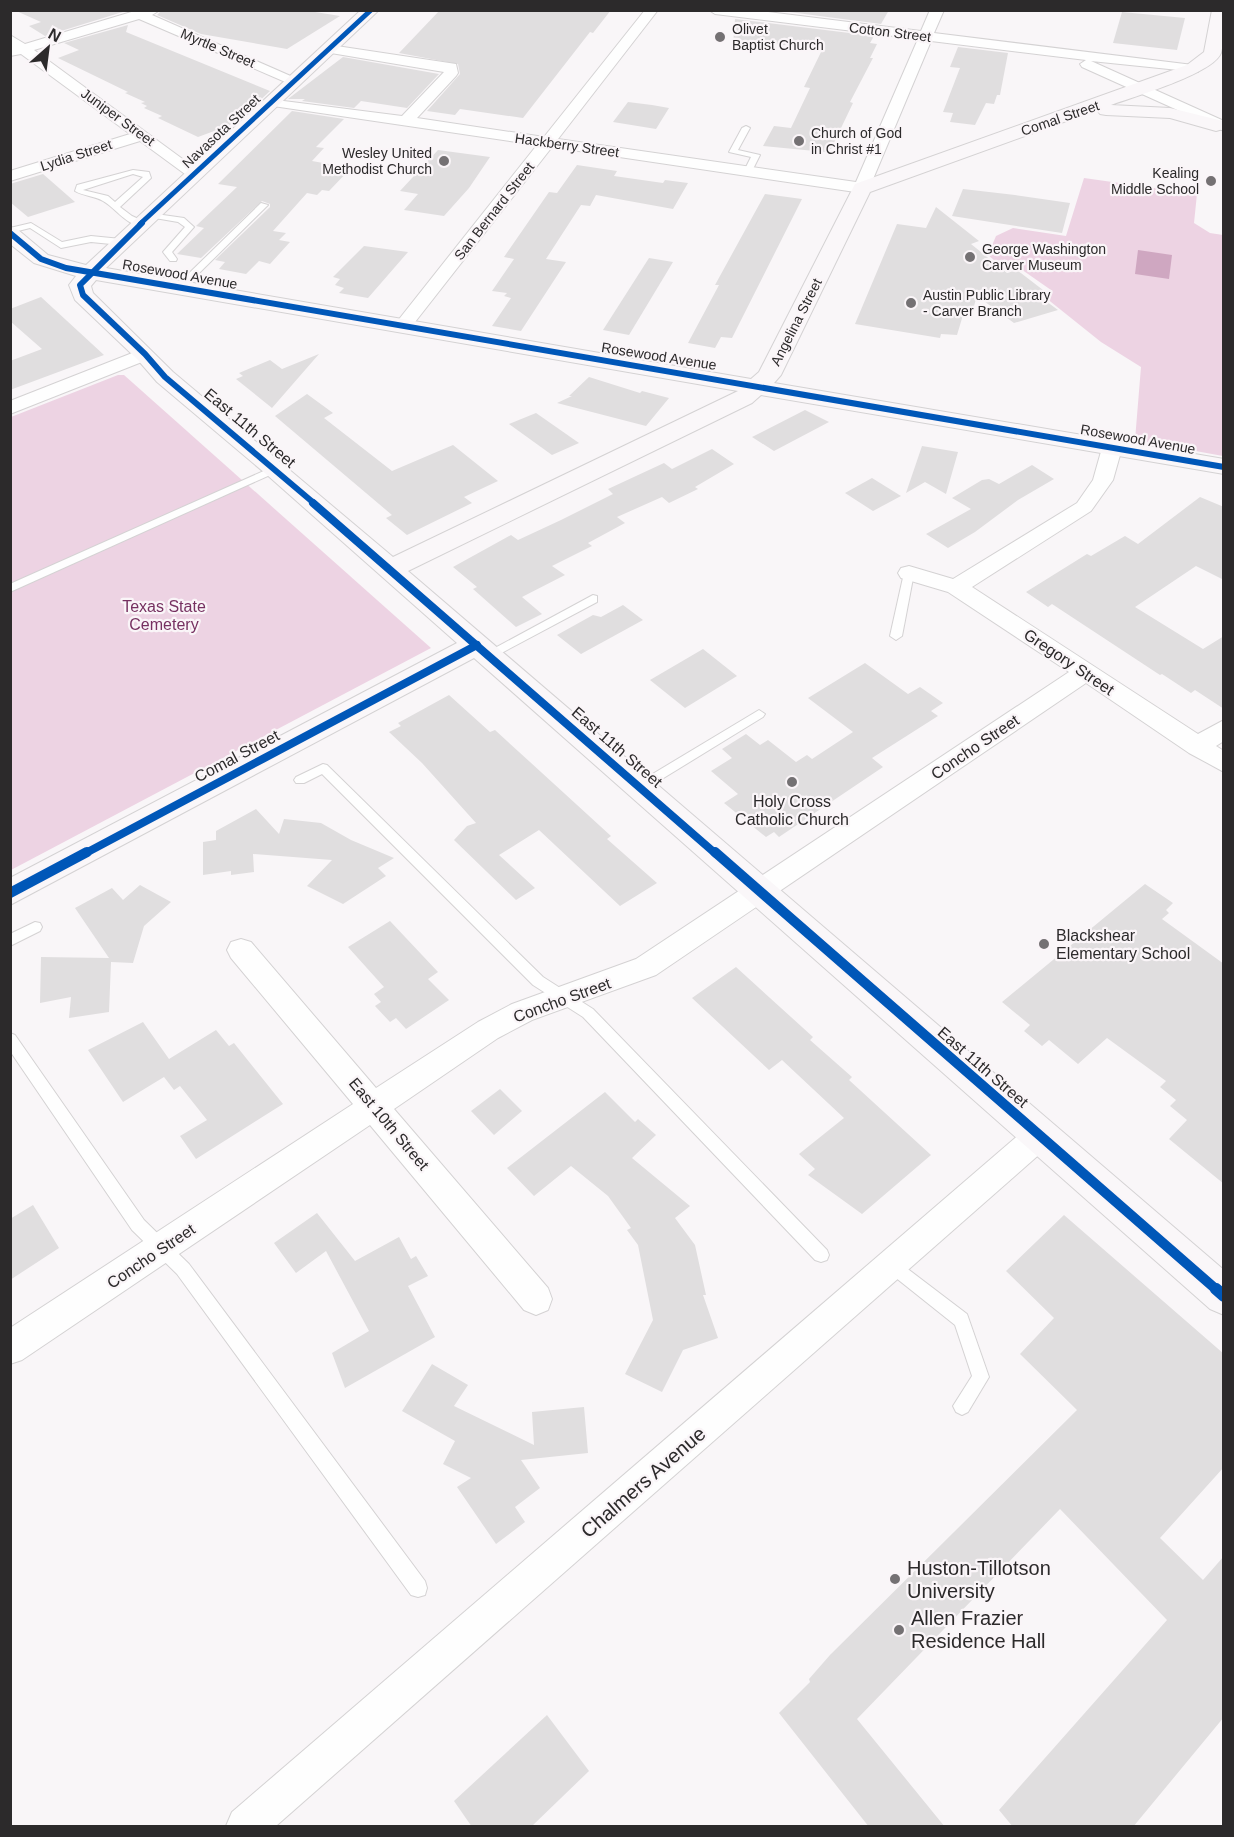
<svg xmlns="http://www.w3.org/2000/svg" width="1234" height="1837" font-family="Arial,sans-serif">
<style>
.green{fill:#edd3e3}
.water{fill:#cfa7c1}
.building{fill:#e0dedf}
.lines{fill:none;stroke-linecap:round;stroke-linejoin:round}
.lane-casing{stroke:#d4d2d3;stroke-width:2}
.street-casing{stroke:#d4d2d3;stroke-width:2}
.secondary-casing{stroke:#d4d2d3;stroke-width:2}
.lane{fill:#fefefe;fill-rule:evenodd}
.street{fill:#fefefe;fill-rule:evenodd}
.secondary{fill:#faf7f9;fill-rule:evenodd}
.cycleway-far4-casing{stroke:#faf5f8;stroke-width:8}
.cycleway-far3-casing{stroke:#faf5f8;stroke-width:8}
.cycleway-far2-casing{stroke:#faf5f8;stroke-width:10}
.cycleway-far1-casing{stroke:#faf5f8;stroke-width:14}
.cycleway-casing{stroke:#faf5f8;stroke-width:16}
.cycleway-far4{stroke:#0057b8;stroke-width:5}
.cycleway-far3{stroke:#0057b8;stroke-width:6}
.cycleway-far2{stroke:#0057b8;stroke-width:8}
.cycleway-far1{stroke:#0057b8;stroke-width:10}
.cycleway{stroke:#0057b8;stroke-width:12}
.poi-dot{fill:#747173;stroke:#faf5f8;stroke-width:2}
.labels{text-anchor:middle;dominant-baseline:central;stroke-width:4.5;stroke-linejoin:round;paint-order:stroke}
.far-poi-label{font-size:14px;fill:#2c2a2b;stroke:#faf5f8;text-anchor:start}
.far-street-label{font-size:14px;fill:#2c2a2b;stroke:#faf5f8}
.street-label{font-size:16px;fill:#2c2a2b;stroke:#faf5f8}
.park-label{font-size:16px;fill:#763161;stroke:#faf5f8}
.poi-label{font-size:16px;fill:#2c2a2b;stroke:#faf5f8}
.near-street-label{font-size:20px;fill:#2c2a2b;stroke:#faf5f8}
.near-poi-label{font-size:20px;fill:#2c2a2b;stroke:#faf5f8;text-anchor:start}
</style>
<rect width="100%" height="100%" fill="#f9f6f8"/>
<g class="green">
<path d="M1084 178 1197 194 1194 223 1210 233 1223 235V456L1135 440 1141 367 1101 342 1041 294 1051 290 1018 267 1007 271 988 255 996 236 1013 228 1066 236Z"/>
<path d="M118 375H124L431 648 11 870V417Z"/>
</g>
<path class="water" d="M1138 250 1172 255 1169 279 1135 274Z"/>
<g class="building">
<path d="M14 10H129L45 36 29 26 41 22Z"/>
<path d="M162 10H303L340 16 287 49 201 34 157 15Z"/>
<path d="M440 10H611L593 33 590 32 523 118 460 109 455 115 427 111 460 74 458 64 399 53Z"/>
<path d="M774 10H889L881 24Z"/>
<path d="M1122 12 1185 18 1177 50 1113 43Z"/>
<path d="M735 19 874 36 870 43 877 44 870 58H873L850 102 853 103 831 149 827 148 825 152 763 146 774 126 791 128 810 88 804 87 822 50 767 43 762 51 736 48 738 45H733Z"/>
<path d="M128 25 126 32 270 91 236 123 198 137 158 118 162 116 144 108 147 106 141 103 145 102 125 93 128 92 58 58 79 50 64 43Z"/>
<path d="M958 47 1008 53 1000 95H997L994 104 986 103 975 125 950 122 953 113 943 112 960 68 950 67Z"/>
<path d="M343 57 439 74 407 108 361 101 354 108 302 101 305 99H288Z"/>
<path d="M628 102 652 105 669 108 656 129 613 122Z"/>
<path d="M292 111 344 119 316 147 324 148 312 161 351 168 329 191 322 190 317 195 307 193 273 231 286 233 279 240 290 242 270 264 259 261 246 274 219 269 225 262 215 260 270 207V204L262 201 201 258 177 254 204 228 196 226 237 187 218 184Z"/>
<path d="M438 150 490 157 469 188 444 216 404 210 418 194 400 191Z"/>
<path d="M577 165 617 171 614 176 663 183 665 180 688 183 673 209 596 195 590 206 581 205 546 259 566 262 521 331 492 326 511 298 504 296 507 293 492 291 514 259 504 257 549 192 557 193Z"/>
<path d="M43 174 75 202 28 217 10 202V184Z"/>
<path d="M963 189 1015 195 1070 203 1062 233 952 216Z"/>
<path d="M765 194 802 199 732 338 721 337 715 348 688 343 719 285H715Z"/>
<path d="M936 207 979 241 971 244 1007 273 1017 270 1043 290 1035 293 1058 310 1014 323 977 296 971 316 963 315 957 335 941 334 940 338 855 324 897 224 926 228Z"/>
<path d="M364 246 408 252 368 298 339 293 344 288 335 285 340 279 333 277Z"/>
<path d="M649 258 673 262 629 335 603 330Z"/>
<path d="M41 297 104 355 10 390V361L42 349 10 321V309Z"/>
<path d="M319 354 272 408 236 379 243 376 239 373 270 360 282 369Z"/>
<path d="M589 377 640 393 642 391 669 398 646 426 557 403 572 396H569Z"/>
<path d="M307 394 333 413 324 418 392 471 453 445 498 481 464 497 472 503 407 535 386 518 392 515 275 416Z"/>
<path d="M805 410 829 422 774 451 752 437Z"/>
<path d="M536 413 579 443 552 455 509 424Z"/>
<path d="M922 446 958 452 946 494 925 482 906 493Z"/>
<path d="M712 449 734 464 695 487 698 489 669 503 662 497 617 517 625 523 588 543 592 546 552 566 565 575 522 597 542 614 516 627 473 589 477 587 453 567 511 535 518 540 561 520 613 494 608 489 664 463 672 469Z"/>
<path d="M1032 465 1054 479 1018 500 975 532 948 548 926 534 971 509 952 498 982 480 989 479 999 484Z"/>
<path d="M872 478 901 496 873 511 845 493Z"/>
<path d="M1200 497 1224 507V580L1196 566 1135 607 1203 649 1224 636V709L1195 690 1191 693 1162 674 1160 675 1052 604 1048 607 1026 592 1087 554 1091 556 1125 536 1138 544Z"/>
<path d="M623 605 643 620 581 654 557 635 593 615 601 617Z"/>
<path d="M703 649 737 676 685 708 650 680Z"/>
<path d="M865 663 908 694 920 687 943 703 931 711 938 716 872 758 883 767 779 837 774 832 766 837 724 803 738 794 711 771 732 758 722 749 746 734 760 745 768 740 796 762 807 755 812 759 853 732 808 698Z"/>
<path d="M449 695 490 732 495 730 611 836 607 839 657 883 620 906 539 830 499 855 535 888 516 900 454 840 467 826 476 823 422 763 389 732 401 726 398 723Z"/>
<path d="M256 809 279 834 284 819 321 823 351 840 394 858 378 868 386 876 343 904 307 886 332 860 253 854 254 872 231 875V871L203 875V842L216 840V831Z"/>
<path d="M1145 884 1173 903 1166 910 1169 913 1162 919 1224 964V1184L1169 1139 1187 1120 1170 1106 1176 1100 1160 1087 1166 1081 1107 1038 1078 1064 1049 1040 1042 1046 1024 1031 1030 1025 1002 1002Z"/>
<path d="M140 885 171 902 144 926 133 963 111 962 109 1012 69 1018 71 997 40 1003 41 957 109 958 75 908 112 888 123 900Z"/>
<path d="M390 921 438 972 428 979 449 1000 406 1029 396 1018 390 1022 375 1006 381 1002 374 994 384 987 348 947Z"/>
<path d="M736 967 813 1037 810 1040 852 1077 849 1080 931 1155 862 1214 808 1175 815 1169 799 1154 844 1118 782 1060 769 1070 692 998Z"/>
<path d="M143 1022 169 1059 216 1030 229 1046 234 1043 283 1104 196 1159 180 1136 207 1120 180 1086 174 1090 164 1077 123 1102 88 1050Z"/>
<path d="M500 1089 522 1111 494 1135 471 1111Z"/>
<path d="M605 1092 635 1122 638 1119 656 1135 632 1158 690 1206 675 1218 695 1245 706 1295H703L718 1338 683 1350 662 1392 625 1374 653 1320 638 1245 627 1230 631 1228 608 1196 571 1166 534 1196 507 1168Z"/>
<path d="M33 1205 59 1248 10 1280V1219Z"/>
<path d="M317 1213 355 1261 399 1237 411 1259 416 1256 428 1276 408 1286 435 1337 345 1388 332 1353 369 1331 326 1251 296 1273 274 1243Z"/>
<path d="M1064 1215 1224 1354V1467L1160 1538 1203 1580 1224 1556V1717L1133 1827H1013L999 1810 1167 1620 1060 1509 857 1719 945 1827H869L779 1713 810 1682 809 1679 830 1655 1077 1410 1020 1354 1054 1318 1006 1271Z"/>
<path d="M432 1364 468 1385 454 1406 534 1445 532 1412 584 1407 588 1453 521 1460 540 1488 515 1507 525 1522 496 1544 457 1487 471 1478 443 1464 455 1441 402 1411Z"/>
<path d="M547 1715 589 1771 531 1827H472L454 1801Z"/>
</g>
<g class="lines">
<defs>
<g id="lane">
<path d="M746 126 750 128 738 150 760 155 752 171 748 173 744 171 751 157 729 152 742 128Z"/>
<path d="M133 170 149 172 151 178 120 207 132 216 145 222V226C127 227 117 209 103 201 95 196 83 196 75 191L77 185ZM133 174 143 177 115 202 108 196 83 190Z"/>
<path d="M261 203 268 205 182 290H176V286Z"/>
<path d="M149 213 184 218 194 227 172 252 177 259 176 261H170L163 252 185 227 178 222 149 217Z"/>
<path d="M31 223 62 242 91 236 121 239 125 242 121 245 91 242 61 248 30 228 10 233V228Z"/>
<path d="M275 466 279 467V471L10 592V584Z"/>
<path d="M909 570 914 573 902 636 896 640 890 636 904 573Z"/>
<path d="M593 595 597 596V602L492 658 488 659 482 655Z"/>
<path d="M759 710 765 714 763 717 644 790H636L634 787 636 784Z"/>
<path d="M323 764 327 765 543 977 593 1009 827 1250 829 1255 827 1260 821 1262 815 1260 583 1017 533 985 322 774 304 783H296L294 780 296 777Z"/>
<path d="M35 922 40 923 42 927 40 931 10 946V934Z"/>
<path d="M10 1033 15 1035 144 1220 189 1264 425 1581 427 1588 425 1595 418 1597 411 1595 177 1274 132 1230 10 1051Z"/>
<path d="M892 1257 967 1314 989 1377 968 1412 962 1415 956 1412 953 1406 972 1376 955 1325 886 1270 884 1265 886 1260Z"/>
</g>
<g id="street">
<path d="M138 10H160L152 15 302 81 295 85 290 84 139 19 34 50 203 174 195 179 189 177 140 141 10 181V171L130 134 21 54 10 56V35L25 44Z"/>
<path d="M645 10H658L558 139 856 182 918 39 715 14 709 10H752L921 31 930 10H944L934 33 1193 65 1198 66V72L1091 61 1224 121V131L1082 67 1080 64 1086 60 931 41 868 191 862 193 552 147 408 331H396L393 327 396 323 537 145 273 106 266 102 268 99 402 116 444 72 325 52 323 49 330 45 456 64 458 73 456 76 417 118 544 137Z"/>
<path d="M145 348 154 354 152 358 10 414V401Z"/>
<path d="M1112 442 1119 444 1122 448 1113 480 1091 511 972 587 1198 734 1224 720V741L1216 746 1224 751V772L1189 753 1086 683 656 975 532 1020 498 1038 394 1109 548 1288 552 1299 548 1310 536 1315 524 1310 370 1125 22 1360 10 1364V1328L353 1104 231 958 227 950 231 942 241 939 251 942 376 1088 478 1022 512 1004 636 959 1069 672 948 592 901 578 898 573 901 568 909 566 953 579 1077 503 1093 480 1102 448 1105 444Z"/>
<path d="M1039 1123 1050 1127 1054 1136 1050 1145 276 1826H226L232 1812 1028 1127Z"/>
</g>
<path id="secondary" d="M361 10H379L106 268 751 379 759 372 855 184 1187 65 1204 52 1212 10H1224C1224 24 1225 40 1221 53 1213 74 1133 97 1111 105L1170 108 1223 121V129L1216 131 1170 118 1106 115 1100 114 1097 110 870 192 781 375 774 383 1224 459V474L761 395 752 403 408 571 1224 1270V1315L1210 1309 474 658 10 905V878L457 643 266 474 157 382 137 359 75 300 69 285 76 276 34 263 10 244V227L17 229 48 255 86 265ZM96 280 738 391 393 557 173 372 93 293 91 286Z"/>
</defs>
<use href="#lane" class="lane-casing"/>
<use href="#street" class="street-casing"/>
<use href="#secondary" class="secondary-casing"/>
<use href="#lane" class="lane"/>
<use href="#street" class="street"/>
<use href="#secondary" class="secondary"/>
<defs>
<path id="cycleway-far4" d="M140 224 371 10"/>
<g id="cycleway-far3">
<path d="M142 223 80 285 83 295 145 354 165 377 315 504"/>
<path d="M10 233 41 259 66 268 1224 467"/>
</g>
<g id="cycleway-far2">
<path d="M313 503 716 854"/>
<path d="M84 854 477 645"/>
</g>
<g id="cycleway-far1">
<path d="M715 852 1218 1291"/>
<path d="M10 893 87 852"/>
</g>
<path id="cycleway" d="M1216 1289 1224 1296"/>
</defs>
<use href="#cycleway-far4" class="cycleway-far4-casing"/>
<use href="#cycleway-far3" class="cycleway-far3-casing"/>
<use href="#cycleway-far2" class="cycleway-far2-casing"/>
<use href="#cycleway-far1" class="cycleway-far1-casing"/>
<use href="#cycleway" class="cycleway-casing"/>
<use href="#cycleway-far4" class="cycleway-far4"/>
<use href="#cycleway-far3" class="cycleway-far3"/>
<use href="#cycleway-far2" class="cycleway-far2"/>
<use href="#cycleway-far1" class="cycleway-far1"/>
<use href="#cycleway" class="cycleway"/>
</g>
<g class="poi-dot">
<circle cx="720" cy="37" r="6"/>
<circle cx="799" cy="141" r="6"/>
<circle cx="444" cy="161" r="6"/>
<circle cx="1211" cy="181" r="6"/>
<circle cx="970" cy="257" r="6"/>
<circle cx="911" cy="303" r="6"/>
<circle cx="792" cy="782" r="6"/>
<circle cx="1044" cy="944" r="6"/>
<circle cx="895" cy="1579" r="6"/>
<circle cx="899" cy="1630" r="6"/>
</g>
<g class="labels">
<g class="far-poi-label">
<text x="732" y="29">Olivet<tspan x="732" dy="16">Baptist Church</tspan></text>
<text x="811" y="133">Church of God<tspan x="811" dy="16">in Christ #1</tspan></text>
<text x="432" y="153" text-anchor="end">Wesley United<tspan x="432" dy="16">Methodist Church</tspan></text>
<text x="1199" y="173" text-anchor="end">Kealing<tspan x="1199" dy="16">Middle School</tspan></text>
<text x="982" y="249">George Washington<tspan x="982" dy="16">Carver Museum</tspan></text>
<text x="923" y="295">Austin Public Library<tspan x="923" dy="16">- Carver Branch</tspan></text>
</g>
<g class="far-street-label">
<text transform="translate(890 32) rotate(7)">Cotton Street</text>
<text transform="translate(218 48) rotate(23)">Myrtle Street</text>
<text transform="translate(118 117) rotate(36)">Juniper Street</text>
<text transform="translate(1060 118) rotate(-19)">Comal Street</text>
<text transform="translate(221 131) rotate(-43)">Navasota Street</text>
<text transform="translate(567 145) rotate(8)">Hackberry Street</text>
<text transform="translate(76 155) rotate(-18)">Lydia Street</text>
<text transform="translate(494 211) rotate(-52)">San Bernard Street</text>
<text transform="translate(180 274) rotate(10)">Rosewood Avenue</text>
<text transform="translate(796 322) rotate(-63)">Angelina Street</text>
<text transform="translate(659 356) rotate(9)">Rosewood Avenue</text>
<text transform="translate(1138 439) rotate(10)">Rosewood Avenue</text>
</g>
<g class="street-label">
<text transform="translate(250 428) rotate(40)">East 11th Street</text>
<text transform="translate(1069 662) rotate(34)">Gregory Street</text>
<text transform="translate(617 747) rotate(41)">East 11th Street</text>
<text transform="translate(975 747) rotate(-34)">Concho Street</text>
<text transform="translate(237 756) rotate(-28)">Comal Street</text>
<text transform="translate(562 1000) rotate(-20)">Concho Street</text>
<text transform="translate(983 1067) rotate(41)">East 11th Street</text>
<text transform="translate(389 1124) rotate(50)">East 10th Street</text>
<text transform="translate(151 1256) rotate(-34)">Concho Street</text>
</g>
<g class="park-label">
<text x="164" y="606">Texas State<tspan x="164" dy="18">Cemetery</tspan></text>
</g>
<g class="poi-label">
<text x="792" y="801">Holy Cross<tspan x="792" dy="18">Catholic Church</tspan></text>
<text x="1056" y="935" text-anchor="start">Blackshear<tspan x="1056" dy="18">Elementary School</tspan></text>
</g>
<g class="near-street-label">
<text transform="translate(643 1482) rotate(-41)">Chalmers Avenue</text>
</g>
<g class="near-poi-label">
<text x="907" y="1568">Huston-Tillotson<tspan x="907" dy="23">University</tspan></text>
<text x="911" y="1618">Allen Frazier<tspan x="911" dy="23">Residence Hall</tspan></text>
</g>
</g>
<rect width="1234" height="1837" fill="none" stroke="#2c2a2b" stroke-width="24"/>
<g transform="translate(48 48) rotate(28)" stroke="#faf5f8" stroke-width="4.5" paint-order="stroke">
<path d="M0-4.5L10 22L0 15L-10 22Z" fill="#2c2a2b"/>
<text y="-9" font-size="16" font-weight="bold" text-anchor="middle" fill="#2c2a2b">N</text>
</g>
</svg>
